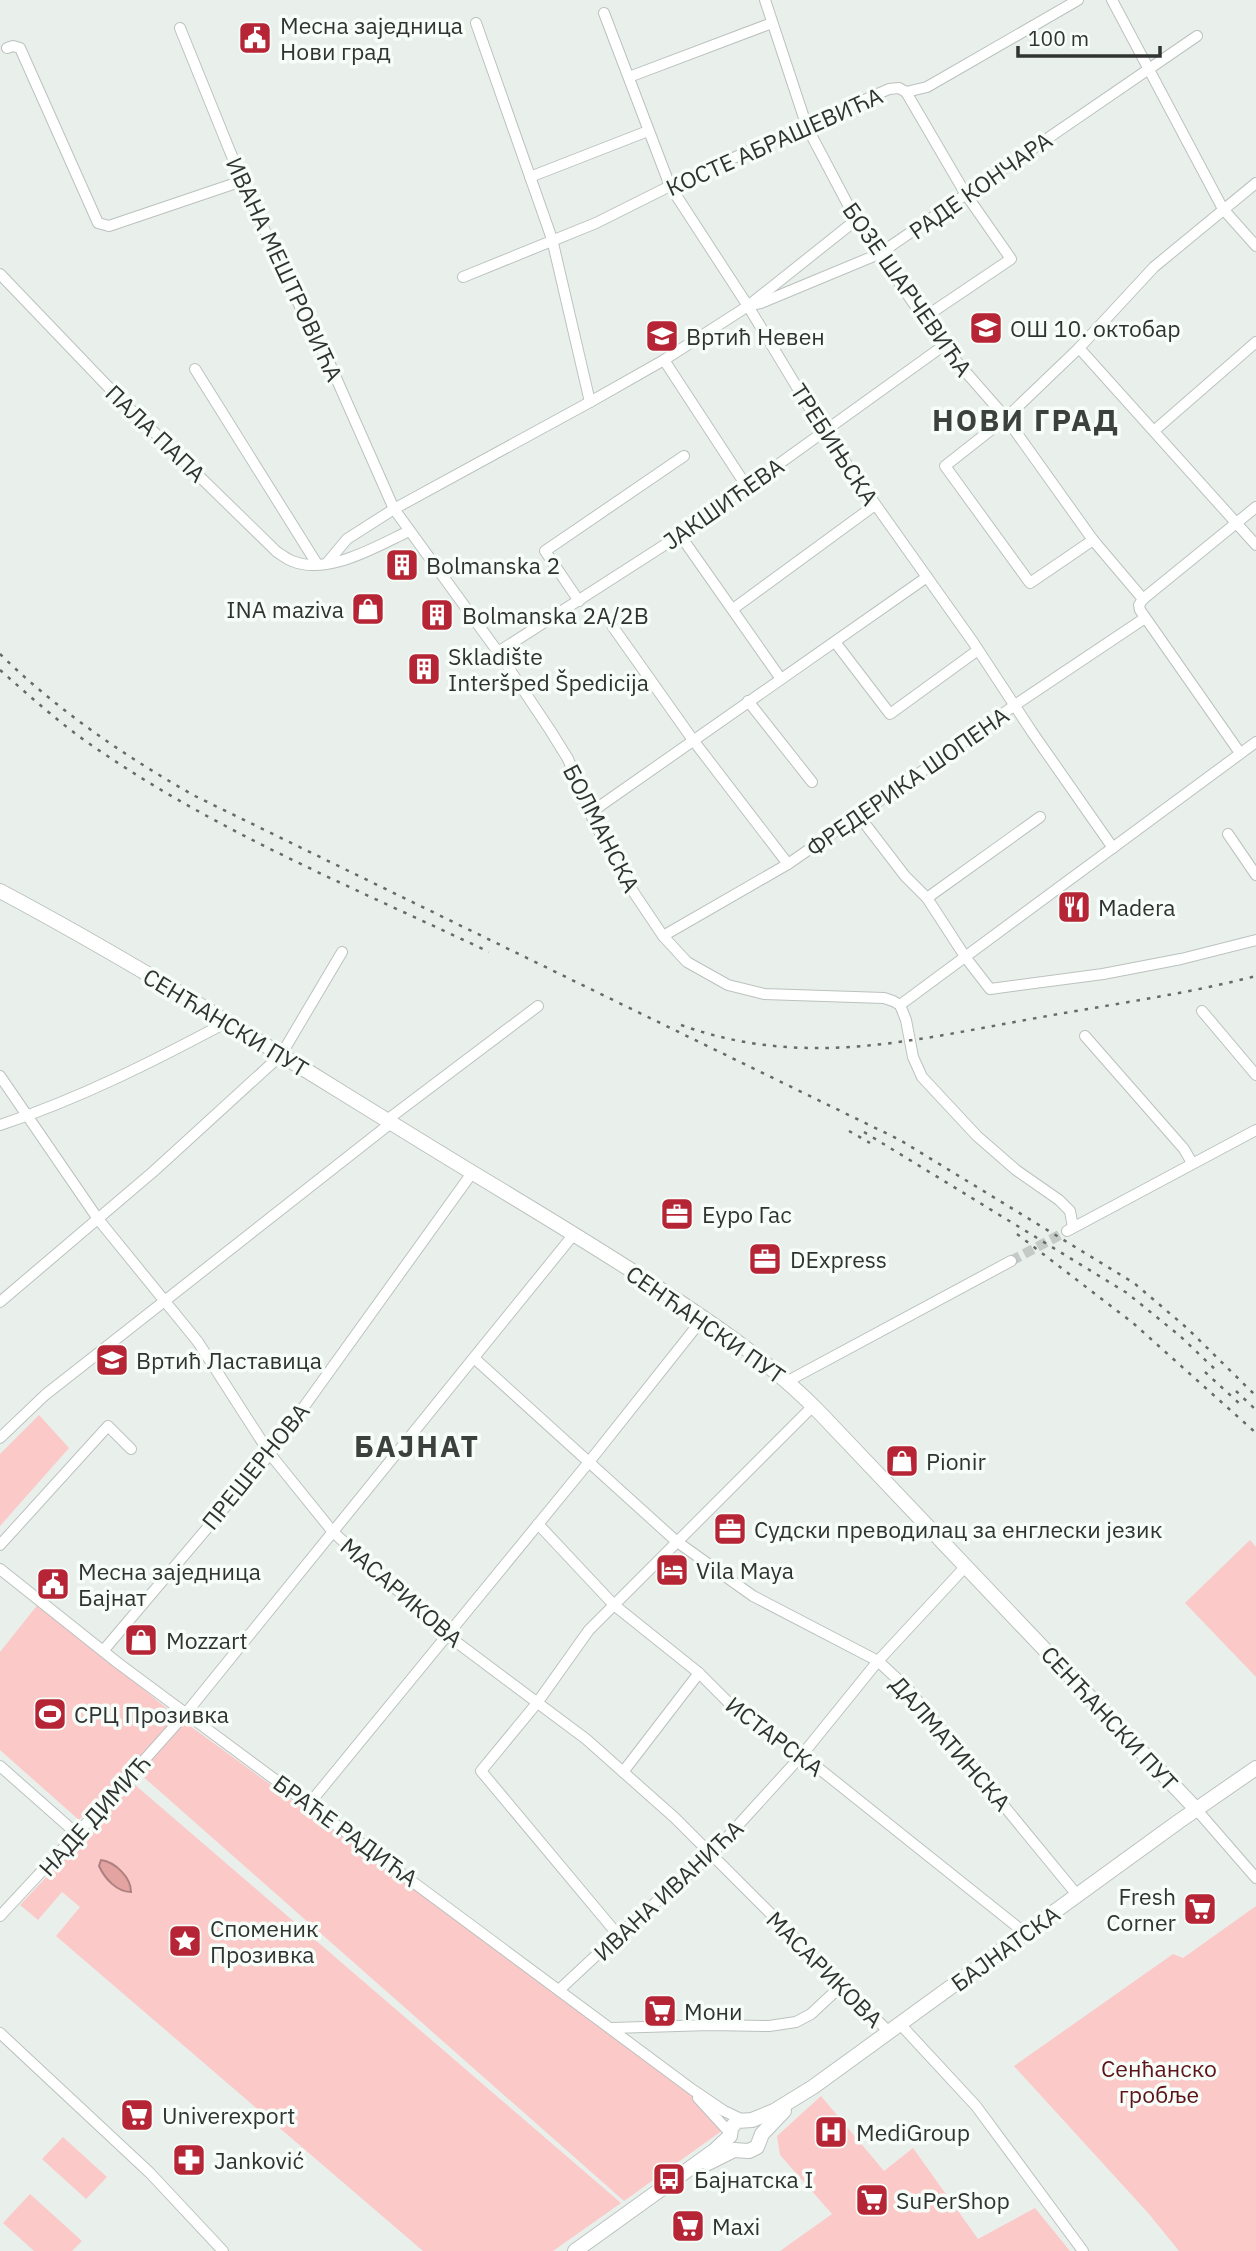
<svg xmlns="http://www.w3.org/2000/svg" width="1256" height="2251" font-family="'IBM Plex Sans',sans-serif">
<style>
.green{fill:#fbc9c7}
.water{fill:#e2a3a1;stroke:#ad817f;stroke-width:2}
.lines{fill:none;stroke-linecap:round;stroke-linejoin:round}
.minor-tunnel{stroke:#c4cac7;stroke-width:10;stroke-dasharray:10 5;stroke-linecap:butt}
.minor-casing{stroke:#bbc2be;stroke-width:12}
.major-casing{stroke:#bbc2be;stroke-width:16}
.minor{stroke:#fff;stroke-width:10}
.major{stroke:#fff;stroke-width:14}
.rail{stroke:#676b68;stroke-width:2.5;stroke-dasharray:3.5 7;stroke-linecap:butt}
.labels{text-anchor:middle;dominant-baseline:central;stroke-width:7;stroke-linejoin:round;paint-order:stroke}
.poi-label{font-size:23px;fill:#303331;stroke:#f7fef9;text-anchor:start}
.street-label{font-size:23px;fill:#303331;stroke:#f7fef9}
.park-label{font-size:23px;fill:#5d1319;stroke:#f7fef9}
.district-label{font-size:30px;font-weight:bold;letter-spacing:2px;fill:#3c413d;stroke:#f7fef9}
</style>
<rect width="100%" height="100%" fill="#e9f0ec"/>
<g class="green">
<path d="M39 1415 69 1448 0 1526V1454Z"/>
<path d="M1250 1540 1256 1547V1677L1185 1603Z"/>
<path d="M39 1603 171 1712 687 2089 723 2130 624 2201 130 1765 79 1820 0 1750V1652Z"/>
<path d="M134 1784 621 2203 553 2251H423L56 1936 80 1907 62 1892 38 1920 20 1905Z"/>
<path d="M1256 1906V2251H1179L1149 2214 1014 2066 1173 1954 1183 1958Z"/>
<path d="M821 2096 884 2171 913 2148 978 2239 1035 2208 1070 2251H780L832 2214 780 2155 777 2136Z"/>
<path d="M63 2137 107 2177 86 2199 42 2159Z"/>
<path d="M30 2194 82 2241 72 2251H34L3 2223Z"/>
</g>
<path class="water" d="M101 1860C115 1862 131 1877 131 1892 117 1892 105 1879 99 1866Z"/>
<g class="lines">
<path class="minor-tunnel" d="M1011 1261 1067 1231"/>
<defs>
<g id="minor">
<path d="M765 0 807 127 856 220 943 346 1006 418 1093 540 1143 599 1139 605 1140 610 1240 753"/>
<path d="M1112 0 1223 209 1256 246"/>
<path d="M604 13 670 186 748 306 824 432 973 642 1032 732 1113 848"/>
<path d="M476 23 552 239 590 402"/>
<path d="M180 28 242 181 314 337 329 362 394 509 498 652 550 730 568 759 590 813 607 847 624 878 663 936 687 962 728 985 764 994 884 998 893 1001 900 1005"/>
<path d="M7 48 13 46 20 48 98 223 109 226 242 181"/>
<path d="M629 77 772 23"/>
<path d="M906 92 965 193 1011 259 925 317"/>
<path d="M530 177 648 131"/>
<path d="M0 274 115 394 277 552C282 555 287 559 292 561 328 576 377 546 409 531"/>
<path d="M463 277 596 223 670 186 889 89 899 88 906 92 927 87 1078 0"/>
<path d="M748 306 761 303 879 254 1197 36"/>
<path d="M1079 348 1256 545"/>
<path d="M664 360 747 487"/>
<path d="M195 369 317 564"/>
<path d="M1155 430 1256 342"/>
<path d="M680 535 781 679"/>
<path d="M1093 540 1030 583 945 466 1006 418 1079 348 1154 267 1256 183"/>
<path d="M327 563 347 539 394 509 590 402 664 360 748 306 856 220"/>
<path d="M1143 599 1256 507"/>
<path d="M579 601 545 551 684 456"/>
<path d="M733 609 875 505"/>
<path d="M613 627 693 740 788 864"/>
<path d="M835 642 890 714 978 650"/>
<path d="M498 652 680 535 943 346"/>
<path d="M748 701 812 782"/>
<path d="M590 813 927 577"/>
<path d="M859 816 905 876 927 898 966 958 990 989 1103 974 1181 959 1256 940"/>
<path d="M1228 834 1256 875"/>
<path d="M927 898 1040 817"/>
<path d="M663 936 788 864 937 761 1015 705 1145 618"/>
<path d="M900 1005 1256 742"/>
<path d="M900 1005 906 1020 913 1057 922 1077 977 1136 1016 1170 1059 1200 1070 1211 1073 1227"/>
<path d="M1202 1011 1256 1075"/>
<path d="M1085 1036 1184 1149 1192 1163"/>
<path d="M0 1076 98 1219 198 1342 270 1454 333 1532 447 1635 586 1739 675 1818 889 2032"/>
<path d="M387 1120 538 1006"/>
<path d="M0 1125C79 1099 154 1061 227 1022"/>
<path d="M1067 1231 1256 1130"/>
<path d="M0 1302 154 1171 281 1055 342 952"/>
<path d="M474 1358 676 1541 753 1596 878 1661 908 1689 1078 1896"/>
<path d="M788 1381 1011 1261"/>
<path d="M0 1438 45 1395 391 1123"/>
<path d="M538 1524 614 1605 699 1673 732 1706 802 1755 1025 1933"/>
<path d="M0 1545 108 1426 131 1449"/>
<path d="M0 1569 118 1663 693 2090 724 2111 741 2119"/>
<path d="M103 1651 270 1454 472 1173"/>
<path d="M0 1766 77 1834"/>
<path d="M623 1772 699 1673"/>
<path d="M309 1804 589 1462 704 1317"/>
<path d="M1196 1809 1256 1878"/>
<path d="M0 1916 122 1785 187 1712 574 1234"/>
<path d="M618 1935 481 1771 537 1703 589 1630 813 1406"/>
<path d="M559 1990 618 1935 711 1855 802 1755 878 1661 966 1566"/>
<path d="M900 2024 976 2106 1083 2251"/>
<path d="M612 2028 710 2025 769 2026 796 2022 811 2014 841 1986"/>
<path d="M0 2033 150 2173 223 2251"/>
<path d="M698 2098 730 2133"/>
</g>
<g id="major">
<path d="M0 891C162 977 316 1078 473 1173 538 1212 603 1251 666 1293 721 1329 774 1366 820 1413L1196 1809"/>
<path d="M708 2163 734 2150 749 2151 757 2147 762 2134 784 2111"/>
<path d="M575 2251 714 2151 730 2136 731 2128 737 2121 752 2120 774 2111 813 2087 1178 1822 1256 1768"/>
</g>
</defs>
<use href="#minor" class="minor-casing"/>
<use href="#major" class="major-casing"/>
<use href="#minor" class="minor"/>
<use href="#major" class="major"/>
<g class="rail">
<path d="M0 654C57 710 126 757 195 796L900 1140 1134 1283 1187 1328 1256 1396"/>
<path d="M0 670C33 699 66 729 103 753 222 834 359 890 489 952"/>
<path d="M681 1025C806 1070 917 1039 1042 1017 1113 1004 1186 994 1256 976"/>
<path d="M849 1131 870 1143"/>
<path d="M864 1132 1127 1293 1180 1336 1219 1373"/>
<path d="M1017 1234 1133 1323 1256 1433"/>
<path d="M1205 1372 1241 1405"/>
<path d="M1236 1391 1256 1410"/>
</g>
</g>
<defs>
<symbol id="civic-square" viewBox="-11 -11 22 22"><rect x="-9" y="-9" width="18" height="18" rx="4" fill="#b62535" stroke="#f7fef9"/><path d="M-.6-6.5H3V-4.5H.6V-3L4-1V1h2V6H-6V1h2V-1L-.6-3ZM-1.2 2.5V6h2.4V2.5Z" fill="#fff"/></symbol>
<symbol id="school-square" viewBox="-11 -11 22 22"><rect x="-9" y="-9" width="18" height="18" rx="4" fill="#b62535" stroke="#f7fef9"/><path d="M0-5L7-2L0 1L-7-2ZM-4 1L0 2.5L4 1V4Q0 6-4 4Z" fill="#fff"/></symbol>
<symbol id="building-square" viewBox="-11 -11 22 22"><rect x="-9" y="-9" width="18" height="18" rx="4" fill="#b62535" stroke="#f7fef9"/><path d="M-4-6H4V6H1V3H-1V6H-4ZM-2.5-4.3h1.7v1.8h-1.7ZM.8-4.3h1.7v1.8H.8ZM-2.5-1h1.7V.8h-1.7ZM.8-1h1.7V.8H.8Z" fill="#fff"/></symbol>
<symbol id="shop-square" viewBox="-11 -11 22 22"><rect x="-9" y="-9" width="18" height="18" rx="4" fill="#b62535" stroke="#f7fef9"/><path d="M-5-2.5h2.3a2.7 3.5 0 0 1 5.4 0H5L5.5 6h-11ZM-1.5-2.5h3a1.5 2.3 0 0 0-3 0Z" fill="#fff"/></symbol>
<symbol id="restaurant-square" viewBox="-11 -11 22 22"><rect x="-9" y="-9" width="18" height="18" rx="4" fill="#b62535" stroke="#f7fef9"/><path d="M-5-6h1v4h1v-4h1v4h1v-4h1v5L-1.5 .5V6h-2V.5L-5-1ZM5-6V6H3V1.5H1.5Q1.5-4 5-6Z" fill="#fff"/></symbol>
<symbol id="office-square" viewBox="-11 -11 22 22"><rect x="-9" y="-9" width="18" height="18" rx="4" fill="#b62535" stroke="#f7fef9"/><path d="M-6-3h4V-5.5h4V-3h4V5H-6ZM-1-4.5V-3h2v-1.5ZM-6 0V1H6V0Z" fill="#fff"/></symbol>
<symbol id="hotel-square" viewBox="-11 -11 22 22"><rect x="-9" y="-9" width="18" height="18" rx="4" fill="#b62535" stroke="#f7fef9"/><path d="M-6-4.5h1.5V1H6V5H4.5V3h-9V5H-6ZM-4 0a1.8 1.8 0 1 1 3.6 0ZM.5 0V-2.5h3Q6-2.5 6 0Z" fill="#fff"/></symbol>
<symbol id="stadium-square" viewBox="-11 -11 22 22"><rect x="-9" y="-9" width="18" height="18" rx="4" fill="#b62535" stroke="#f7fef9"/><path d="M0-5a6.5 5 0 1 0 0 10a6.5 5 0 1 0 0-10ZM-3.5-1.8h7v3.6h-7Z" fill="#fff"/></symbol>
<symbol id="supermarket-square" viewBox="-11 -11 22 22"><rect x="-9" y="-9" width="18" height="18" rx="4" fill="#b62535" stroke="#f7fef9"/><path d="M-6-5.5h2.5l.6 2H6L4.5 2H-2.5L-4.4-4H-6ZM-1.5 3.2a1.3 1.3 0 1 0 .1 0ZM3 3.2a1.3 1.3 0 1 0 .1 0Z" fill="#fff"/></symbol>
<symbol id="sight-square" viewBox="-11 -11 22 22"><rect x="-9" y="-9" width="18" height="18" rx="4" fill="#b62535" stroke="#f7fef9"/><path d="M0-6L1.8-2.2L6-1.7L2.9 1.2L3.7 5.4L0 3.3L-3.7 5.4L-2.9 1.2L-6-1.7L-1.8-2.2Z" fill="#fff"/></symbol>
<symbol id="hospital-square" viewBox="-11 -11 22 22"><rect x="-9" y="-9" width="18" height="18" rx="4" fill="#b62535" stroke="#f7fef9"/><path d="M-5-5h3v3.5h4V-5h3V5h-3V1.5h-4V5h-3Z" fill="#fff"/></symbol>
<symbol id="pharmacy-square" viewBox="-11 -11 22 22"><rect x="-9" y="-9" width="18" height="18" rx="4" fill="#b62535" stroke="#f7fef9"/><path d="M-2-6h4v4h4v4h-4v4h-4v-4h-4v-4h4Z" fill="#fff"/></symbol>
<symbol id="bus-square" viewBox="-11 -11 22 22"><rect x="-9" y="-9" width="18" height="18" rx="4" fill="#b62535" stroke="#f7fef9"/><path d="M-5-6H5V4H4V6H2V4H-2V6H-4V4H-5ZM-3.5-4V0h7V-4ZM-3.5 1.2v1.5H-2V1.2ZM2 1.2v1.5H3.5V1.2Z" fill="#fff"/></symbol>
</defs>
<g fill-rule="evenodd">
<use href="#civic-square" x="236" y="19" width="38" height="38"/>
<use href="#school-square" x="967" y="309" width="38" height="38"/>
<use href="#school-square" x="643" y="317" width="38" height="38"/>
<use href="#building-square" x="383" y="546" width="38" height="38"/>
<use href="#shop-square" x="349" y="590" width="38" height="38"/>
<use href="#building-square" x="418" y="596" width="38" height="38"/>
<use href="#building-square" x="405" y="650" width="38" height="38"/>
<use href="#restaurant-square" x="1055" y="888" width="38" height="38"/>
<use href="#office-square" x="658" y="1195" width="38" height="38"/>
<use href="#office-square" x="746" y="1240" width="38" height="38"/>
<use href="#school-square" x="93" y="1341" width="38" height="38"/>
<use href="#shop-square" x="883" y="1442" width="38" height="38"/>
<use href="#office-square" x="711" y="1510" width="38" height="38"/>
<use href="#hotel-square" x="653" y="1551" width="38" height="38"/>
<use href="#civic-square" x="34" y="1565" width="38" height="38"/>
<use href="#shop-square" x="122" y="1621" width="38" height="38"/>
<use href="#stadium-square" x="31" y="1695" width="38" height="38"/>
<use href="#supermarket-square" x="1181" y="1890" width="38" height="38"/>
<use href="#sight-square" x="166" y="1922" width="38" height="38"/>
<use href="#supermarket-square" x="641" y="1992" width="38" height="38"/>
<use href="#supermarket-square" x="118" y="2096" width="38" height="38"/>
<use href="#hospital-square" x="812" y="2113" width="38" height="38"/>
<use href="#pharmacy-square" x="170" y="2141" width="38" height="38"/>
<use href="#bus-square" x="650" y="2160" width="38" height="38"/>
<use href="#supermarket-square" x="853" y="2181" width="38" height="38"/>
<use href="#supermarket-square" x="669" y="2207" width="38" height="38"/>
</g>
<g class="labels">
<g class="poi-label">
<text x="280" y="25">Месна заједница<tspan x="280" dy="26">Нови град</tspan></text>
<text x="1010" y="328">ОШ 10. октобар</text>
<text x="686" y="336">Вртић Невен</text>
<text x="426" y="565">Bolmanska 2</text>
<text x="344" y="609" text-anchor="end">INA maziva</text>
<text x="462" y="615">Bolmanska 2A/2B</text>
<text x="448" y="656">Skladište<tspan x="448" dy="26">Interšped Špedicija</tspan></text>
<text x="1098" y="907">Madera</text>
<text x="702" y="1214">Еуро Гас</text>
<text x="790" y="1259">DExpress</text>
<text x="136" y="1360">Вртић Ластавица</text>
<text x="926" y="1461">Pionir</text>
<text x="754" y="1529">Судски преводилац за енглески језик</text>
<text x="696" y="1570">Vila Maya</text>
<text x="78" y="1571">Месна заједница<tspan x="78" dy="26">Бајнат</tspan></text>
<text x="166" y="1640">Mozzart</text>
<text x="74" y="1714">СРЦ Прозивка</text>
<text x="1176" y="1896" text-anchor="end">Fresh<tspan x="1176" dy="26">Corner</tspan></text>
<text x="210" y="1928">Споменик<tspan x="210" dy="26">Прозивка</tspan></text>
<text x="684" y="2011">Мони</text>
<text x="162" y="2115">Univerexport</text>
<text x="856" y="2132">MediGroup</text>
<text x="214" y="2160">Janković</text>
<text x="694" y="2179">Бајнатска I</text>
<text x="896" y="2200">SuPerShop</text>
<text x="712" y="2226">Maxi</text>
</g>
<g class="street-label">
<text transform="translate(774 141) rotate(-24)">КОСТЕ АБРАШЕВИЋА</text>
<text transform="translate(980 185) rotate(-35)">РАДЕ КОНЧАРА</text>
<text transform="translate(285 269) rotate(65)">ИВАНА МЕШТРОВИЋА</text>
<text transform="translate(908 289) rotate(55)">БОЗЕ ШАРЧЕВИЋА</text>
<text transform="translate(156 433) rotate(44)">ПАЛА ПАПА</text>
<text transform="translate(835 444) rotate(57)">ТРЕБИЊСКА</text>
<text transform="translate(723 503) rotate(-35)">ЈАКШИЋЕВА</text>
<text transform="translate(907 781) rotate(-35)">ФРЕДЕРИКА ШОПЕНА</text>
<text transform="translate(602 828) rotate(63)">БОЛМАНСКА</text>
<text transform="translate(226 1022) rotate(31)">СЕНЋАНСКИ ПУТ</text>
<text transform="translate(706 1324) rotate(35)">СЕНЋАНСКИ ПУТ</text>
<text transform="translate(255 1466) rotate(-51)">ПРЕШЕРНОВА</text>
<text transform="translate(402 1592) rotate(41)">МАСАРИКОВА</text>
<text transform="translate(1110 1718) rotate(47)">СЕНЋАНСКИ ПУТ</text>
<text transform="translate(775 1736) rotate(37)">ИСТАРСКА</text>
<text transform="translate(951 1743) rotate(49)">ДАЛМАТИНСКА</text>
<text transform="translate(94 1815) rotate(-48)">НАДЕ ДИМИЋ</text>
<text transform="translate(346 1830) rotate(36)">БРАЋЕ РАДИЋА</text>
<text transform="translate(668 1890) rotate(-43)">ИВАНА ИВАНИЋА</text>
<text transform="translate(1005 1948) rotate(-36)">БАЈНАТСКА</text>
<text transform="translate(825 1969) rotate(45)">МАСАРИКОВА</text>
</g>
<g class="park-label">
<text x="1159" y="2068">Сенћанско<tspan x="1159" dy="26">гробље</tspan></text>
</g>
<g class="district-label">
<text x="1026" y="419">НОВИ ГРАД</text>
<text x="417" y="1445">БАЈНАТ</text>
</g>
</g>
<path d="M1018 46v10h142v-10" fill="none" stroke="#303331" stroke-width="3.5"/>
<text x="1028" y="46" font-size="21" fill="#303331" stroke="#f7fef9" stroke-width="5" paint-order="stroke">100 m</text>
</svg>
